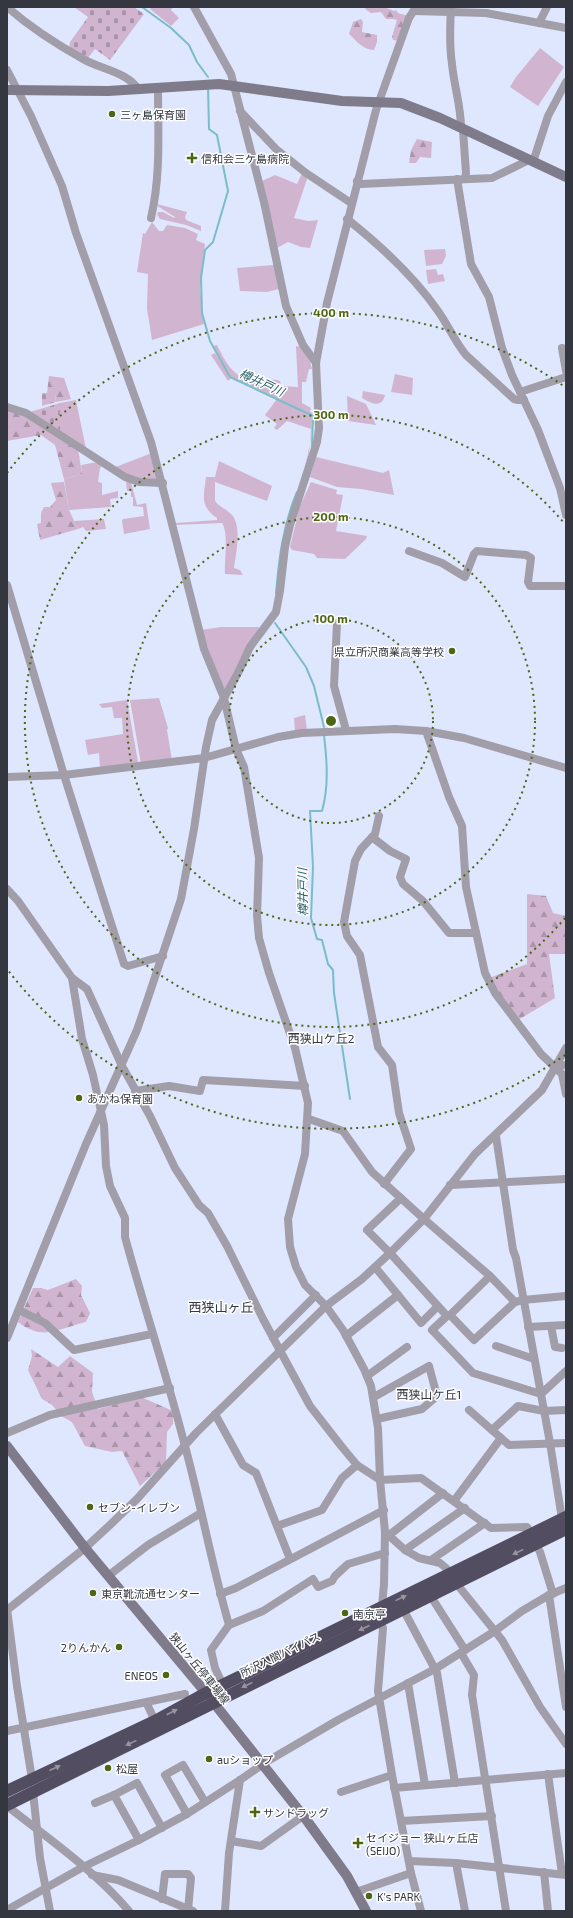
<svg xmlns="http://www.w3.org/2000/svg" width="573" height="1918" font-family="'Exo 2','Noto Sans JP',sans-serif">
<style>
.grass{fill:#d1b5d0}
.forest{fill:url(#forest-firs)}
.cemetery{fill:url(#cemetery-stones)}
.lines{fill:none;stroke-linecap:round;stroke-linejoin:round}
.stream{stroke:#79bdca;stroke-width:2}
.street{stroke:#a19ea9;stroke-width:8}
.secondary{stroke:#7f7b8a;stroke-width:10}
.highway{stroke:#534d62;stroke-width:12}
.oneway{fill:#9894a1}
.ring{fill:none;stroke:#4e6514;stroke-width:2;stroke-dasharray:2 4}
.poi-dot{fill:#4e6514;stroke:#fff;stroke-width:1.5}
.labels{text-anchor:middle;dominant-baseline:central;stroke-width:3;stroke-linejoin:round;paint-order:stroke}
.poi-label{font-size:11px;fill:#343740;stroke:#fff;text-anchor:start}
.street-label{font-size:11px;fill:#343740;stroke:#fff}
.water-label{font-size:12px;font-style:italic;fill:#28606a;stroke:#fff}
.neighbourhood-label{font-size:12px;fill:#343740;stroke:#fff}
.quarter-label{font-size:13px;fill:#343740;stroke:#fff}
.centre{fill:#4e6514;stroke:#fff;stroke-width:2}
.ring-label{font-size:12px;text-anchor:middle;font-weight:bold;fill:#4e6514;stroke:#fff;stroke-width:3;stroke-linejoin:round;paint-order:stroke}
</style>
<defs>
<pattern id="forest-firs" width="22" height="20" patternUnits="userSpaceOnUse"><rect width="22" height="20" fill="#d1b5d0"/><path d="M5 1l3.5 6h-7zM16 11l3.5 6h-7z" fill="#aa94aa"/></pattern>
<pattern id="cemetery-stones" width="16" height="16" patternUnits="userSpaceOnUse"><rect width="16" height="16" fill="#d1b5d0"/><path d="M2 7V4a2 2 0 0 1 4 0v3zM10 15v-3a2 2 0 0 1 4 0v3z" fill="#aa94aa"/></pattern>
</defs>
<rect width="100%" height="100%" fill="#dee7fe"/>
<g class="grass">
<path d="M152 7H173L171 10 179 18 171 26 150 9Z"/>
<path d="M540 48 564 67 538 106 510 87 516 77Z"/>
<path d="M302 173 308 176 294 218 308 221 318 220 310 248 301 247 288 242 275 249 262 181 275 175 297 184Z"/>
<path d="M157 204 187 212 185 217 186 220 201 226V231L186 225 160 219 157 214 158 212H163L174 218 175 217 159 207Z"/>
<path d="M152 222 159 231H163L167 225 185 228 198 234 196 240 205 244 200 289 204 324 152 340 147 309 148 274 137 272 143 233 145 234Z"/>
<path d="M445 249 446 256 442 264 426 266 424 250Z"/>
<path d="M274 265 279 289 267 292 240 291 237 268Z"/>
<path d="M436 269 438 275 443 274 445 281 428 284 426 270Z"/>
<path d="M217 345C226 364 237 383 261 381 268 381 273 378 280 381L281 386 298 387 296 346 302 347 310 361 312 369H309L306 382H302V403L311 408 310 411 314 416 230 376 213 346Z"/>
<path d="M215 353 231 378 228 381 211 355Z"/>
<path d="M395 374 413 378 412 395 391 392Z"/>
<path d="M363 391 385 395C382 409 370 403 362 398Z"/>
<path d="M347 396 366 404 376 425 348 421Z"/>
<path d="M277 399 312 417C312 438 308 456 302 477L309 453 311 429 287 421 277 430 274 428 277 424 265 415Z"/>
<path d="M76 400 86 449 60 434V403Z"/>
<path d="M152 453 159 479H133L113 468Z"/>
<path d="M316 457 383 473 389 470 394 495 361 489 337 487 310 477Z"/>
<path d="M219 461 272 486 267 501 215 482V501C219 507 227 509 232 515 242 527 236 553 234 568L240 570 243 575 225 574C224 562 229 533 222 523L175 525 176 523 217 520V518C199 506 204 496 206 477H215Z"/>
<path d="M98 462 103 465 100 468 98 482 102 483V495L118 491V498L110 499 111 507 69 510 64 479 82 474 81 465Z"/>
<path d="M126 481 131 482 137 505 146 503 150 529 124 534 122 521 123 519 144 516 143 507 133 506V497H131V491H127Z"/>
<path d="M311 482 337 490 336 494 343 495 336 531 367 536 366 539 345 559 317 558 314 554 292 550 290 547 300 506Z"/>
<path d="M104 519 106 529 86 531 83 527 78 529 74 521Z"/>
<path d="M221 627H259V630L226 689 224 690 201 630Z"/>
<path d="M159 698 168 728 167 730 172 760 141 764 130 700Z"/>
<path d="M127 700 138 762 100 769 99 753 88 755 85 740 123 734 122 718H114L112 707 102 708 99 704Z"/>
<path d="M305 715 307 730 295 731 294 718Z"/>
</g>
<g class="forest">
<path d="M366 7H384L394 11 396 10 398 13 408 16 399 41 393 40 392 37 397 20 393 19H386L381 12 371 13 365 9Z"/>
<path d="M361 19 363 22 362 32 377 35V42L374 50C363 50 357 41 349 34L353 22Z"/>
<path d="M417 139 432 142 431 158 420 157 416 163H409L411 150Z"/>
<path d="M49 376 64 378 71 399 56 402 55 393H47Z"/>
<path d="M7 409 16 410 78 449 82 474 64 479 55 445 41 435 7 441Z"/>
<path d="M64 482 69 510 78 529 40 540 37 524 41 523V513L44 507H50L56 500 51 483Z"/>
<path d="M527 894 546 896 553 913 566 916V954H549L555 998 518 1020 489 978 527 964Z"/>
<path d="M76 1279 82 1286 81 1295 90 1313 86 1322C59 1328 44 1342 18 1322L33 1288H41L48 1290Z"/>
<path d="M31 1349 58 1367 70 1356 93 1373 92 1392 98 1409 141 1397 173 1411V1424L167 1432 166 1462 140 1486 122 1451 112 1452 85 1446 72 1422 63 1417 51 1404 42 1399 28 1370 32 1356Z"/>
</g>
<g class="cemetery">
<path d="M74 7H134L144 14 110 60 95 49 87 59 69 48 70 42 88 17Z"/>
<path d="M42 393H55L56 402 42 406Z"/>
<path d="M60 403V434L30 412Z"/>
</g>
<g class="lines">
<g class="stream">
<path d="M142 7 171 28 189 45 197 62 208 77"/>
<path d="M208 87 209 129 217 135 228 191 213 242 205 250 201 278 202 313 210 341 230 377 313 416 312 446"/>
<path d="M276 593C279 558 283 525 297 492"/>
<path d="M275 623 306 667 314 686 324 727"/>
<path d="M324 735C327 761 329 786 322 811H310L313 867 311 918 317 939 322 940 328 964 333 970 334 993 350 1099"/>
</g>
<g class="street">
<path d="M7 7C30 27 56 44 83 59 100 69 127 72 138 89"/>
<path d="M194 7 231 74 264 202 286 306 303 345 316 363"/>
<path d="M451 8C450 26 449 45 452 64 454 86 461 106 461 128"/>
<path d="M414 11 486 13 566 28"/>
<path d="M539 23 547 7"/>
<path d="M7 70 31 116 62 186 76 233 151 442 204 649 224 698 236 749 244 767 259 858 257 915 259 938 269 973 295 1048 308 1103 305 1154 288 1219 290 1247 296 1267 305 1285 326 1306 343 1330 364 1369 371 1386 378 1428 380 1480 385 1532 384 1584 382 1607"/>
<path d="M240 111 276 149 306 173 351 203"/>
<path d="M463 130 466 173 465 179"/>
<path d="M533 162 548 116 566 82"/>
<path d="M457 179 471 264 489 297 502 348 512 375 538 430 560 488 566 515"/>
<path d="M357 181 361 184 492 178 529 160"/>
<path d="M151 218C161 175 158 131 158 88"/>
<path d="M347 219C381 246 413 275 438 311 448 325 455 342 466 355L514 399 518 400H524"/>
<path d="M562 348 566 371"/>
<path d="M520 392 566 377"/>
<path d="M7 407 26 413 125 477 139 482 163 483"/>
<path d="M409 551 442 563 465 577 474 554 477 551 526 555 531 558 528 582 530 586H566"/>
<path d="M7 585 64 775 124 964 128 966 163 956"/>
<path d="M337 623 334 686 346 730"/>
<path d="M426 731 449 797 462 826 466 887 485 973 495 993 541 1054 562 1074 566 1094"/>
<path d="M7 777 64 775 204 758 278 737 302 733 395 729 426 731 464 738 566 768"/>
<path d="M379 816 375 834 361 849 355 861 344 922 347 936 360 955 378 1047 392 1065 399 1113 411 1149 384 1184"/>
<path d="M372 837 390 851 406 859 400 877 403 884 423 901 449 933H476"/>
<path d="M7 889 18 901 72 978 87 989 122 1066 150 1116 175 1168 199 1205 208 1213 227 1246 263 1319 310 1406 342 1447 357 1465 380 1480 421 1478 491 1528 527 1527 531 1533"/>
<path d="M72 978 82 1039 93 1075 104 1125 106 1166 110 1186 125 1218V1237C144 1307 167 1376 185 1446 201 1505 212 1566 229 1625L211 1650 215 1668 221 1681"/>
<path d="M555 1066 566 1065"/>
<path d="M135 1091 169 1086 200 1091 203 1080 305 1086"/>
<path d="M309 1119 343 1131 372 1172 424 1219 490 1276 515 1302 523 1300 566 1296"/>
<path d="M496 1136 513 1250 516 1258 550 1443 562 1519"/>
<path d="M450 1185 566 1179"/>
<path d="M401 1198 367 1230 390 1253 447 1316 432 1330 473 1373 541 1394 566 1371"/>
<path d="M375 1267 421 1323 438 1306"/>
<path d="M490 1276 450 1315 474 1340 515 1302"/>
<path d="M19 1310 45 1323 74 1350 152 1334"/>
<path d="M551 1326 555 1347 562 1348"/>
<path d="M528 1327 566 1325"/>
<path d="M346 1336 398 1295"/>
<path d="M7 1338 86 1144 137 1030 148 998 181 899 194 829 206 747 212 720 239 671 250 647 276 612 280 591 285 547 290 525 317 442 319 428 316 363 327 303 376 110 409 18 416 7"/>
<path d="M273 1338 316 1295"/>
<path d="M496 1346 534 1359"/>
<path d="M367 1376 407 1347"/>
<path d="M374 1397 429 1366 437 1396 422 1409 377 1419"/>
<path d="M469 1410 509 1445 566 1443"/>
<path d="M215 1414 243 1465 256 1473 290 1559"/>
<path d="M492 1430 518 1406 544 1411 566 1410"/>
<path d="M7 1433 50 1415 170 1388"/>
<path d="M454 1501 501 1438"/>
<path d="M277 1526 322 1510 342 1478 357 1465"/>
<path d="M385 1532 405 1550 419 1558 440 1563 446 1568 456 1583 502 1640 540 1707 566 1744"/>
<path d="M388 1536 443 1493"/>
<path d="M536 1544 540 1552 553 1594"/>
<path d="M405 1550 465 1508"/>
<path d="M431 1560 485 1523"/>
<path d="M108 1576 148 1545 201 1513"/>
<path d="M220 1594 236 1588 384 1510"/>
<path d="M430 1595 465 1650"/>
<path d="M549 1595 566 1707"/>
<path d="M7 1609 17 1686 32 1779"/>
<path d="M403 1609 437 1673 455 1783"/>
<path d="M7 1610 85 1548 111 1524 137 1499 196 1433 326 1306 362 1279 390 1253 424 1219 475 1154 542 1090 566 1048"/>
<path d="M379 1621 383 1628 378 1691 392 1775 411 1873 421 1911"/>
<path d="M229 1625 263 1611 313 1579 318 1587 332 1581 335 1576 348 1564 385 1553"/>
<path d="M461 1653 474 1675 472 1695 506 1911"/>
<path d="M408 1683 425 1785"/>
<path d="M147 1704 155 1721"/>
<path d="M7 1731 185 1694"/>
<path d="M548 1774 562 1874"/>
<path d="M394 1788 566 1773"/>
<path d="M33 1792 40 1858 50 1911"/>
<path d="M341 1792 392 1775"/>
<path d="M95 1803 114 1795"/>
<path d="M7 1806C49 1839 94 1870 129 1911"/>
<path d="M187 1814 165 1775 183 1765 205 1802"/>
<path d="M401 1821 492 1816"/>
<path d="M139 1840 114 1795 137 1783 162 1828"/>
<path d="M231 1841 261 1846 303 1816"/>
<path d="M409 1861 456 1863 566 1875"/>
<path d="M456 1863 465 1911"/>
<path d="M544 1872 548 1911"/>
<path d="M92 1875 118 1880 193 1911"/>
<path d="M356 1892 411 1873"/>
<path d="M162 1899 165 1874H188L191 1878 188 1910"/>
<path d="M7 1910 83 1867 139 1840 187 1814 240 1780 266 1762 338 1720 435 1669 495 1631 522 1611 549 1595 566 1588"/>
<path d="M225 1911 229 1853 240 1780"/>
</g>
<g class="secondary">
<path d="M7 90 108 91 219 84 342 101 401 103 440 118 566 177"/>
<path d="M7 1446 85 1548 206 1693 305 1818 347 1876 366 1911"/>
</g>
<g class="highway">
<path d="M7 1791 155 1721 206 1693 566 1517"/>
<path d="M7 1805 566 1529"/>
</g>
</g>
<defs><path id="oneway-solid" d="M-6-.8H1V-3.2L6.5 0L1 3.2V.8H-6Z"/></defs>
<g class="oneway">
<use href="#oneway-solid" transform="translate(518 1552) rotate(154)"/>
<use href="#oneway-solid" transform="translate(401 1598) rotate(-26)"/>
<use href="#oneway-solid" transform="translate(364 1628) rotate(155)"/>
<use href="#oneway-solid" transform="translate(247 1685) rotate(154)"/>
<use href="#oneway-solid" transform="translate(172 1712) rotate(-27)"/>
<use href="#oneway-solid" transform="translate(131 1743) rotate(154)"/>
<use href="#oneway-solid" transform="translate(55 1768) rotate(-25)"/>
</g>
<g class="ring">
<circle cx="331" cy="721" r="102"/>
<circle cx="331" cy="721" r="204"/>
<path d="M565 918A306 306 0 1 1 565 524"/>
<path d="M565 1055A408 408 0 0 1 7 969M7 473A408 408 0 0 1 565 387"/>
</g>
<g class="poi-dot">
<circle cx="112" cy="114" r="4"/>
<path d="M190 152h4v4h4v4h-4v4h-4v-4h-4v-4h4z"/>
<circle cx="452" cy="651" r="4"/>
<circle cx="79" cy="1098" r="4"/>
<circle cx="90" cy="1507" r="4"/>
<circle cx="93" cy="1593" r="4"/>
<circle cx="345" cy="1613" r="4"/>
<circle cx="119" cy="1647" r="4"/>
<circle cx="166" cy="1675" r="4"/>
<circle cx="209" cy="1759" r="4"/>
<circle cx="108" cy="1768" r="4"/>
<path d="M253 1806h4v4h4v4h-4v4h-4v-4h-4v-4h4z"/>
<path d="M356 1837h4v4h4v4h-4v4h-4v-4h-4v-4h4z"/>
<circle cx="369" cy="1896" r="4"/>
</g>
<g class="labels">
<g class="poi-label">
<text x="120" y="114">三ヶ島保育園</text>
<text x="201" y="158">信和会三ケ島病院</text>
<text x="444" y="651" text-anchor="end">県立所沢商業高等学校</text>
<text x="87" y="1098">あかね保育園</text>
<text x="98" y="1507">セブン-イレブン</text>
<text x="101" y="1593">東京靴流通センター</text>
<text x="353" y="1613">南京亭</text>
<text x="111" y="1647" text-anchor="end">2りんかん</text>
<text x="158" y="1675" text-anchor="end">ENEOS</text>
<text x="217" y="1759">auショップ</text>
<text x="116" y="1768">松屋</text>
<text x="263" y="1812">サンドラッグ</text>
<text x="366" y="1837">セイジョー 狭山ヶ丘店<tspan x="366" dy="13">(SEIJO)</tspan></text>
<text x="377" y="1896">K's PARK</text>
</g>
<g class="street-label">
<text transform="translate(280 1654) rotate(-26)">所沢入間バイパス</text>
<text transform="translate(200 1668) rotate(51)">狭山ヶ丘停車場線</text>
</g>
<g class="water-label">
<text transform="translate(262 382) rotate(25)">樽井戸川</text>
<text transform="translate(302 892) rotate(-91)">樽井戸川</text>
</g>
<g class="neighbourhood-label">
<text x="321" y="1038">西狭山ケ丘2</text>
<text x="429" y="1394">西狭山ケ丘1</text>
</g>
<g class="quarter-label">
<text x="221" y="1307">西狭山ヶ丘</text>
</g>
</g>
<circle cx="331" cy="721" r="6" class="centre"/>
<g class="ring-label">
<text x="331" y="317">400 m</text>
<text x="331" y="419">300 m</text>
<text x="331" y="521">200 m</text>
<text x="331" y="623">100 m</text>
</g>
<rect width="573" height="1918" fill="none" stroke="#343740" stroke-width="16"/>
</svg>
